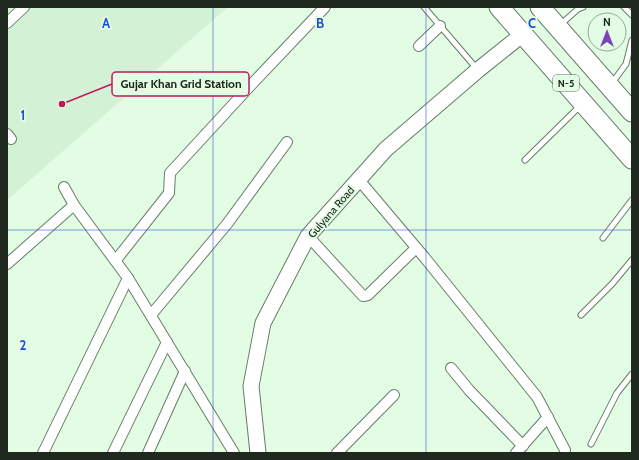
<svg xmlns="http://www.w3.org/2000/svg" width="639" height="460" font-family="Cabin,sans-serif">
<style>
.built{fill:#d3f2d5}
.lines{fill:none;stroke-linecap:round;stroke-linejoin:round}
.lane-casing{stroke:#677d68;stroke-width:7}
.street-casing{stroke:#677d68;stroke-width:12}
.secondary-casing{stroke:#677d68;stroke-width:17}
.highway-casing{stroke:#677d68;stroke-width:21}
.lane{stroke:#fff;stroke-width:5}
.street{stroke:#fff;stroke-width:10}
.secondary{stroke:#fff;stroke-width:15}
.highway{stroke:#fff;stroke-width:19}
.grid{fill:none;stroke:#1d4ed8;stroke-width:1;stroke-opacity:0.55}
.labels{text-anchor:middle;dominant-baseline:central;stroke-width:4;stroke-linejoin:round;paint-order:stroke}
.shield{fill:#e3fce4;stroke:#5a685b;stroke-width:1}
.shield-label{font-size:10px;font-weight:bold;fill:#202920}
.street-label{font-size:11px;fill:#202920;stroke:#e3fce4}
.grid-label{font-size:13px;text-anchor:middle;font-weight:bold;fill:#1d4ed8;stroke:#e3fce4;stroke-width:4;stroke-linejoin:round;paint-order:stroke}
.leader{fill:none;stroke:#c2185b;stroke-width:1.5}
.callout-dot{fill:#c2185b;stroke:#e3fce4;stroke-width:1.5}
.callout{fill:#e3fce4;stroke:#c2185b;stroke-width:1.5}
.callout-label{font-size:12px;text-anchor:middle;font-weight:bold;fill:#202920}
</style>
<rect width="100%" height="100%" fill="#e3fce4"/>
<path class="built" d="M7 7H228L7 200Z"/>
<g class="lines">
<defs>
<g id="lane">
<path d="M424 7 477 69"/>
<path d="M624 7 632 15"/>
<path d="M560 25 578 9 583 7"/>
<path d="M612 83 626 64 632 40"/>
<path d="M525 160 581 105"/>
<path d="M603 238 632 200"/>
<path d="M581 315 612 284 632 260"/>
<path d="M591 444 617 393 632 374"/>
</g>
<g id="street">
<path d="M7 23 24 7"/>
<path d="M419 46 440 26"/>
<path d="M7 134 11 139"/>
<path d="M359 180 425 258 537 397 565 450"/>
<path d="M64 187 74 205 128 278 234 453"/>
<path d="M308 236 363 296 368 295 416 248"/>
<path d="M116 260 169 193 170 173 251 85 325 7"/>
<path d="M7 264 74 205"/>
<path d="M151 315 227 224 287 142"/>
<path d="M451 368 469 390 523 446"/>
<path d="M43 453 128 278"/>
<path d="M113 453 167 342"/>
<path d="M148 453 185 371"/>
<path d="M337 453 394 395"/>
<path d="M516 453 548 417"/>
</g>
<path id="secondary" d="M258 453 251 386 263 323 308 236 386 149 478 70 523 34"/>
<g id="highway">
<path d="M499 7 632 159"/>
<path d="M540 7 632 112"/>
</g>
</defs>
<use href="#lane" class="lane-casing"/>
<use href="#street" class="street-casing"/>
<use href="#secondary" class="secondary-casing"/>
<use href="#highway" class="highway-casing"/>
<use href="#lane" class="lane"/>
<use href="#street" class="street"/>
<use href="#secondary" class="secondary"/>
<use href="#highway" class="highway"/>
</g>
<path class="grid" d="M213 7V453M426 7V453M7 230H632"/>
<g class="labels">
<rect class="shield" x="553" y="75" width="26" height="16" rx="3"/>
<g class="shield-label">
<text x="566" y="83">N-5</text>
</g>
<g class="street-label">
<text transform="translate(331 212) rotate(-49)">Gulyana Road</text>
</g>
</g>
<g class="grid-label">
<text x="106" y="28">A</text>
<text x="320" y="28">B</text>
<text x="532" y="28">C</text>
<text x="23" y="120">1</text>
<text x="23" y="350">2</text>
</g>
<path class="leader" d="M62 104L112 84"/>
<circle class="callout-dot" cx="62" cy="104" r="4"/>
<rect class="callout" x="112" y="72" width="137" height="24" rx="4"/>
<g class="callout-label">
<text x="181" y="88">Gujar Khan Grid Station</text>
</g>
<rect width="639" height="460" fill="none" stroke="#202920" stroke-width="16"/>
<g transform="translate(607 32)"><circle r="19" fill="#e3fce4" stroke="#95a896"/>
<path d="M0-3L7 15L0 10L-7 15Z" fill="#7e43b9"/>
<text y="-6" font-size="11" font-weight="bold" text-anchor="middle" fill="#202920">N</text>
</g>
</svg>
